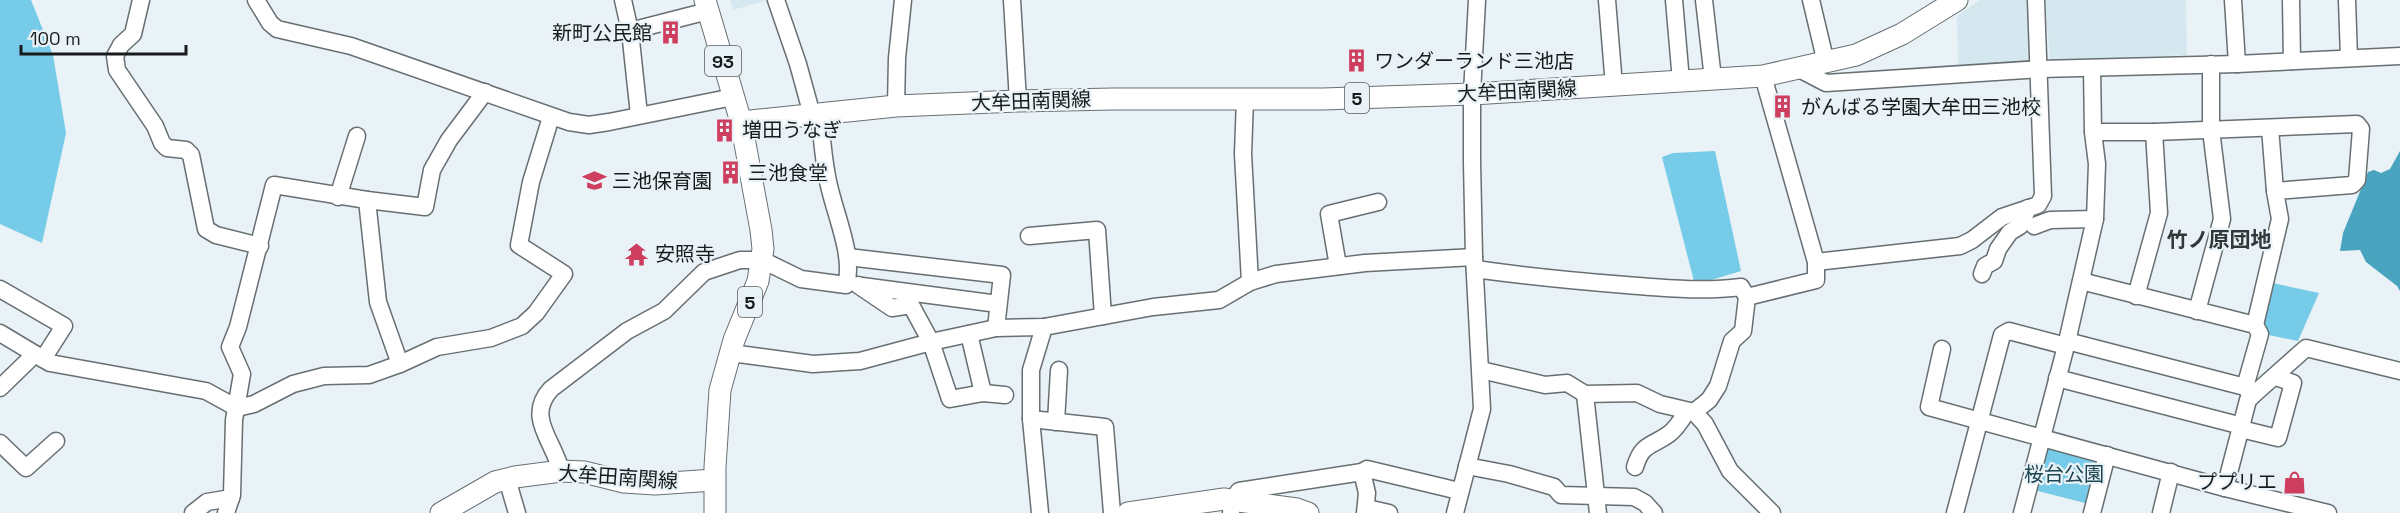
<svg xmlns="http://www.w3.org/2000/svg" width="2400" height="513" font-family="'Space Grotesk','Noto Sans JP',sans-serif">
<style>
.built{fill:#d6e8ef}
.green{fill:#76cbe8}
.water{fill:#49a4c0}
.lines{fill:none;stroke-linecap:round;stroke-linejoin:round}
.minor-casing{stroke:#676f72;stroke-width:19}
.major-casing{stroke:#676f72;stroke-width:23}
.minor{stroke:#fff;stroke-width:16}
.major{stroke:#fff;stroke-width:21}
.labels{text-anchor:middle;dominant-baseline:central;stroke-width:4.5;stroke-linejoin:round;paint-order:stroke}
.shield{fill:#e9f2f6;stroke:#575c5d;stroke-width:1.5}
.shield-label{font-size:18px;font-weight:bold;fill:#181b1c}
.poi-label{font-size:20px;fill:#181b1c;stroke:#e9f2f6;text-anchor:start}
.street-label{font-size:20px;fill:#181b1c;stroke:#e9f2f6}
.park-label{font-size:20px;fill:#1d4552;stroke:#e9f2f6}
.neighbourhood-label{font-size:21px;font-weight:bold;fill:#30383a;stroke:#e9f2f6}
</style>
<rect width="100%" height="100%" fill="#e9f2f6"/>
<g class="built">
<path d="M730 0H767L733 10Z"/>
<path d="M1980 0H2031L2034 62 1958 68 1957 16Z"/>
<path d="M2045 0H2186L2187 55 2050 61Z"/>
</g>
<g class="green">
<path d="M0 0H31L53 55 66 133 42 243 0 224Z"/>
<path d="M1715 151 1741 271 1695 285 1662 157 1673 153Z"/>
<path d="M2268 282 2319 293 2298 341 2264 334 2258 324Z"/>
<path d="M2048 446 2098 459 2089 504 2034 490Z"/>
</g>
<path class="water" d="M2400 151V291L2397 286 2366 262 2360 250 2340 251 2343 233 2368 172 2374 170 2381 173 2390 169Z"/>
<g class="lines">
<defs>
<g id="minor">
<path d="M141 0 133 34 121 45 115 56 117 70 155 126 162 143 167 148 186 150 191 155 206 229 216 235 260 246"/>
<path d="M256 0 270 23 277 29 351 46 569 122 589 125 609 122 733 97"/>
<path d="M623 0 630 31 639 115"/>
<path d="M776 0 798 64 812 115"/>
<path d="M1012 0 1018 101"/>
<path d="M1607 0 1614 86"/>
<path d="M1674 0 1681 81"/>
<path d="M1704 0 1713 79"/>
<path d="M1811 0 1826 63"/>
<path d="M2233 0 2237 64"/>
<path d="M2291 0 2292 61"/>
<path d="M2347 0 2349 58"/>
<path d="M630 31 708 11"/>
<path d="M1799 69 1826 83 2040 69 2237 64 2400 56"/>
<path d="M1245 99 1243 154 1250 282"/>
<path d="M896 106 897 58 903 0"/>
<path d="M2270 128 2275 191"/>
<path d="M2093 132H2154L2357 124 2361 129 2357 180 2352 185 2275 191 2280 219 2255 325"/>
<path d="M338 197 357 136"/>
<path d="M367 200 425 207 432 170 449 140 485 92"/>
<path d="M2034 226 2050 220 2095 219"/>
<path d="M1029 236 1097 230 1103 316"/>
<path d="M848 257 1002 275 996 328 1044 327 1153 307 1219 300 1250 282 1276 274 1365 263 1474 257"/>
<path d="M1816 262 1960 246 1972 240 2002 217 2038 205 2043 196 2036 0"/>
<path d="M1338 266 1329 214 1378 202"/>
<path d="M1475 269C1525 276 1575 281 1626 285 1665 288 1702 292 1741 287L1747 297 1743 331 1732 341 1718 386 1709 400 1694 412"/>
<path d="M1982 274 1985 266 1994 261 1998 249 2010 232 2020 226 2028 208"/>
<path d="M2081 281 2255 325 2260 334 2245 387"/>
<path d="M858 285 892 308 911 305 931 342 950 399 983 393 1005 395"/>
<path d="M862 286 998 304"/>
<path d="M0 289 64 326 43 359"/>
<path d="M2136 296 2159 213 2154 132"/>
<path d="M1747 297 1816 280V262L1763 76"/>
<path d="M2197 311 2222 219 2211 130V64"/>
<path d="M0 333 50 363 206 391 237 408 254 404 293 384 324 376 369 375 400 364"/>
<path d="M969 334 983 393"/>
<path d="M2067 341 2245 387 2252 396 2306 348 2400 371"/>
<path d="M1942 349 1929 407 2225 488 2328 513"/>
<path d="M731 353 813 364 860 361 931 342 996 328"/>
<path d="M1481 370 1545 385 1567 383 1585 394 1637 393 1660 404 1694 412 1705 424 1730 471 1772 513"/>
<path d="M2057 378 2242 426"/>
<path d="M0 388 35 354"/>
<path d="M1585 394 1598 513"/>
<path d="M1031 419 1105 427 1112 513"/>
<path d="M1056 422 1059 370"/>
<path d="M2241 429 2278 438 2293 383 2276 377"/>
<path d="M0 443 26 468 56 441"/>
<path d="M1467 466 1509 474 1554 487 1561 495 1634 497 1645 503 1654 513"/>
<path d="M1635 467C1642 443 1651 447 1669 434 1677 428 1682 419 1687 411"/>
<path d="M561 471C554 441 525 417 551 389L627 331 664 311 704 272 740 260H762L801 279 846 285C855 254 832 208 827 176 823 156 822 135 819 115"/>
<path d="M1362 472 1367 493 1365 513"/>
<path d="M507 479 517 513"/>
<path d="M2225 488 2248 400 2252 396"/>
<path d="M1367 508 1389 513"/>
<path d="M193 513 207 502 231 498"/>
<path d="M226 513 232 495 234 420 242 374 230 347 238 327 274 185 367 200 378 302 400 364 437 347 491 338 522 326 536 313 564 274 519 245 531 182 551 117"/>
<path d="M1040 513 1031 419V370L1044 327"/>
<path d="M1231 513 1232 500 1239 491 1362 472 1367 469 1459 491"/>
<path d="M1455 513 1482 409 1474 257 1472 162V94L1477 0"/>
<path d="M1955 513 2002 335 2009 331 2066 346"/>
<path d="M2022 513 2066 346 2095 219 2097 164 2093 132 2092 68"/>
<path d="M2092 513 2107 455"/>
<path d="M2161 513 2171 472"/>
</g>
<g id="major">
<path d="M705 0 741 122 761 230 763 249 758 281 734 340 720 390 715 467V513"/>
<path d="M741 122 896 106 1018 101 1113 99H1323L1472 94 1763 76 1856 55 1902 34 1957 0"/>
<path d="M441 513 495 482 515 477 561 471 584 472 624 482 655 484 714 480"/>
<path d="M1128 513 1224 499 1297 509 1308 513"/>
</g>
</defs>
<use href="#minor" class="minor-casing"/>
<use href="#major" class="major-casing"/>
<use href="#minor" class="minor"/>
<use href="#major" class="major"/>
</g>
<defs>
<symbol id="building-bare" viewBox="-9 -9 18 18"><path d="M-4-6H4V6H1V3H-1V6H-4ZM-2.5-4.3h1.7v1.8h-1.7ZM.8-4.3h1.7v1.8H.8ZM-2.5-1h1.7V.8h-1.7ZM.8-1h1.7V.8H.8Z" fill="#ce3e5e" stroke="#e9f2f6" stroke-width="2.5" paint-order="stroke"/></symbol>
<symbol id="school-bare" viewBox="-9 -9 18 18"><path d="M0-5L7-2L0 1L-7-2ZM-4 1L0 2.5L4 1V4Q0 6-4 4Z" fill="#ce3e5e" stroke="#e9f2f6" stroke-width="2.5" paint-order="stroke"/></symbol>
<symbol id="temple-bare" viewBox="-9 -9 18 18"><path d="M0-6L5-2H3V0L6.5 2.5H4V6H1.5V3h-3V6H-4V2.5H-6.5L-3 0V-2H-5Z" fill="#ce3e5e" stroke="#e9f2f6" stroke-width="2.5" paint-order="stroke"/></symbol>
<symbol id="shop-bare" viewBox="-9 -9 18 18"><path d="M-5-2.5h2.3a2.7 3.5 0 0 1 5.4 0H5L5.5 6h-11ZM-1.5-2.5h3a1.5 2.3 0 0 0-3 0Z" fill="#ce3e5e" stroke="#e9f2f6" stroke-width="2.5" paint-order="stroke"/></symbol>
</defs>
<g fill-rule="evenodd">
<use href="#building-bare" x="654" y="16" width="33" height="33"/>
<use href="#building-bare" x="1340" y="44" width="33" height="33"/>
<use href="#building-bare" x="1766" y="90" width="33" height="33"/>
<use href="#building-bare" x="708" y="114" width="33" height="33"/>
<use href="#building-bare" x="714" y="156" width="33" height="33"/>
<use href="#school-bare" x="578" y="164" width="33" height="33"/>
<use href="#temple-bare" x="620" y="238" width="33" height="33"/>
<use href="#shop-bare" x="2278" y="466" width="33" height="33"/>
</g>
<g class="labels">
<g class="shield">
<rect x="705" y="46" width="36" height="30" rx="4.5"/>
<rect x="1345" y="83" width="24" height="30" rx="4.5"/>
<rect x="738" y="287" width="24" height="30" rx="4.5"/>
</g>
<g class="shield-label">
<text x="723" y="61">93</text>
<text x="1357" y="98">5</text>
<text x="750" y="302">5</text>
</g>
<g class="poi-label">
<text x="652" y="33" text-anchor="end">新町公民館</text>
<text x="1374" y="61">ワンダーランド三池店</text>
<text x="1801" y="107">がんばる学園大牟田三池校</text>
<text x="742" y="130">増田うなぎ</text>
<text x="748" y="173">三池食堂</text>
<text x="612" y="181">三池保育園</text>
<text x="655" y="254">安照寺</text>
<text x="2277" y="482" text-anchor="end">ププリエ</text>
</g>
<g class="street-label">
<text transform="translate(1517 91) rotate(-3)">大牟田南関線</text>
<text transform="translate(1031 101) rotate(-2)">大牟田南関線</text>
<text transform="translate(618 477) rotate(4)">大牟田南関線</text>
</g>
<g class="park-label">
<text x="2064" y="474">桜台公園</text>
</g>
<g class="neighbourhood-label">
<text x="2219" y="239">竹ノ原団地</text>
</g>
</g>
<path d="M21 45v9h165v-9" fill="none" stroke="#181b1c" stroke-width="3"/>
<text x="30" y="45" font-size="18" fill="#181b1c" stroke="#e9f2f6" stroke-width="4.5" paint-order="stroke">100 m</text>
</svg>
